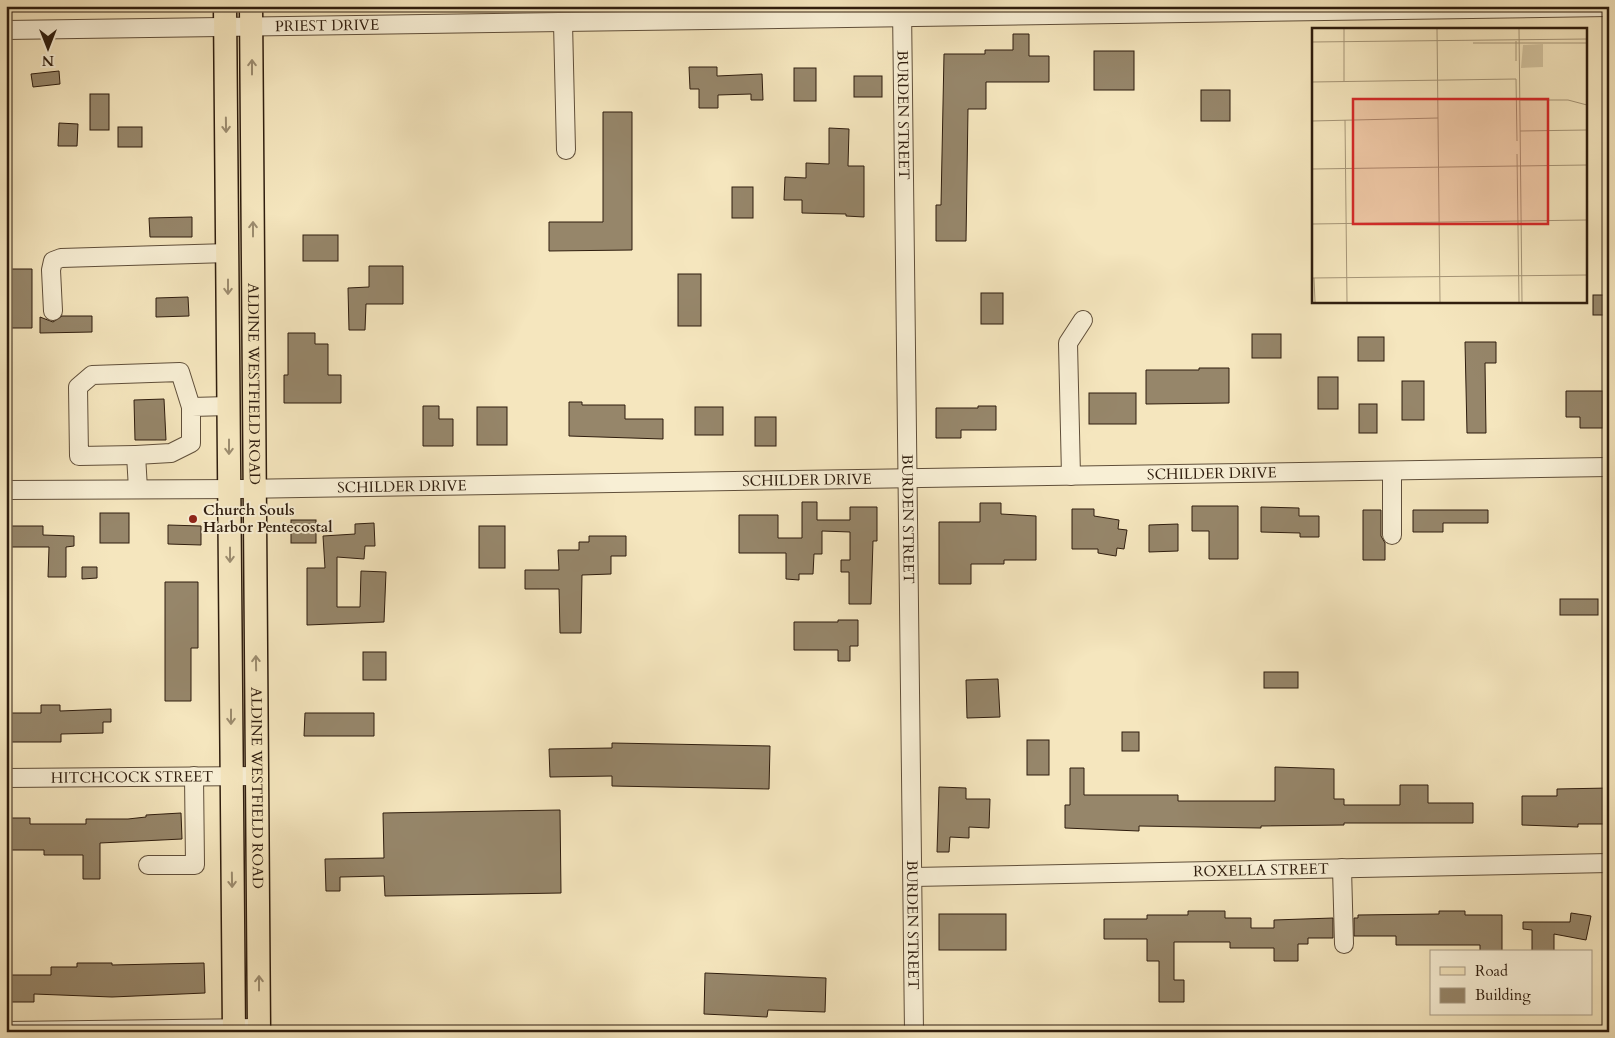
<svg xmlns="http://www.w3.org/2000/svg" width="1615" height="1038" font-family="Cardo,serif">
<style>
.building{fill:#96866a;stroke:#2f1d0e}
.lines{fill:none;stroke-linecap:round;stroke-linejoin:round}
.minor-casing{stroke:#604f3a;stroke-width:20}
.major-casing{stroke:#2f1d0e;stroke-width:25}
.minor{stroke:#f8efd5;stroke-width:18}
.major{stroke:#f5e6be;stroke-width:22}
.oneway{stroke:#9c8c6f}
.poi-dot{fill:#8f2418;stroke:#f8efd5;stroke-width:2}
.labels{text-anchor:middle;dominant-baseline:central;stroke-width:4;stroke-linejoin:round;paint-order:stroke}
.street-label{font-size:15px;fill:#2f1d0e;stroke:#f8efd5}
.poi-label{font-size:15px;font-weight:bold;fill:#2f1d0e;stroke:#f8efd5;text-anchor:start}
.inset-road{fill:none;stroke:#a69678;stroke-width:1}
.view{fill:#d62828;fill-opacity:0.15;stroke:#d62828;stroke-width:2.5}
.inset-edge{fill:none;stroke:#2f1d0e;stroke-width:2.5}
</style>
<rect width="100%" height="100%" fill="#f5e6be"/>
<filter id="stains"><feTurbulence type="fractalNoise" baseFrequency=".004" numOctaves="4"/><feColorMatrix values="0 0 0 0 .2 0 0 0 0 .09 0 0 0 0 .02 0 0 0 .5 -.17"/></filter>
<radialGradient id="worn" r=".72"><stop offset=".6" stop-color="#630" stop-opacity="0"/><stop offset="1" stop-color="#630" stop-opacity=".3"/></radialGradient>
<g class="building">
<path d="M1013 34H1029V56H1049V82H986V109H968L966 241H936V205H941L944 54H985V50H1013Z"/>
<rect x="1094" y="51" width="40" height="39"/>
<path d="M689 67H717V76L762 74 763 100H751V94L718 95V108H699V89H690Z"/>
<rect x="794" y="68" width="22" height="33"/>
<path d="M59 71 60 84 33 87 31 74Z"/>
<rect x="854" y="76" width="28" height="21"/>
<rect x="1201" y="90" width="29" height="31"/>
<rect x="90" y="94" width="19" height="36"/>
<path d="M603 112H632V250L549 251V222H603Z"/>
<path d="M59 123 78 124 77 146H58Z"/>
<rect x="118" y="127" width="24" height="20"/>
<path d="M829 128 849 129 848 166H864V217L846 216V214L802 213V200H784L785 177 806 178V163L829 164Z"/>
<rect x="732" y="187" width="21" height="31"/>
<path d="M192 217V237H150L149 218Z"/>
<rect x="303" y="235" width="35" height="26"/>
<path d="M369 266H403V304H366L365 330H349L348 288 369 287Z"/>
<path d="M6 269H32V328H9Z"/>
<rect x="678" y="274" width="23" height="52"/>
<rect x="981" y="293" width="22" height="31"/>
<rect x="1593" y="295" width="16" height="20"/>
<path d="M188 297 189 316 156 317V298Z"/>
<path d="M62 316H92V332L40 333V317L53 322Z"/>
<path d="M288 333H315V344H328V375H341V403H284V375H288Z"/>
<rect x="1252" y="334" width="29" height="24"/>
<rect x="1358" y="337" width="26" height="24"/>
<path d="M1465 342H1496V363H1485L1486 433H1467Z"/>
<path d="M1199 368H1229V403L1146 404V370H1199Z"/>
<rect x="1318" y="377" width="20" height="32"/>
<rect x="1402" y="381" width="22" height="39"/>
<path d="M1566 391H1603V428H1580V417H1566Z"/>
<rect x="1089" y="393" width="47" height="31"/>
<path d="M164 399 166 440H135L134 400Z"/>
<path d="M569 402H582V405H625V419H663V439L569 436Z"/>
<rect x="1359" y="404" width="18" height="29"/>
<path d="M423 406H439V419H453V446H423Z"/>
<path d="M978 406H996V430H961V438H936V408H978Z"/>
<rect x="477" y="407" width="30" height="38"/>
<rect x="695" y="407" width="28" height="28"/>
<rect x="755" y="417" width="21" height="29"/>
<path d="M802 502H817V520H850V507H877V541H873L871 604H849V572H841V560H850V532L822 531V554H814L813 574H799V580L786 579V553H739V515H778V538H802Z"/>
<path d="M980 503H1001V514L1036 516V560H1004V564H971V584H939V522H980Z"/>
<path d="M1192 506H1238V559H1209V531H1192Z"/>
<path d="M1261 507 1299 508V516H1319V537H1300V533L1261 532Z"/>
<path d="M1072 509H1094V516L1119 520 1118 529 1127 530 1124 549 1117 548 1116 556 1098 553V549H1072Z"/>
<path d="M1363 510H1381V536L1385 543V560H1363Z"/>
<path d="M1413 510H1488V523H1443V532H1413Z"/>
<rect x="100" y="513" width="29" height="30"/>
<rect x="291" y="520" width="25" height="23"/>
<path d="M374 523 375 546H365L364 559 337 557V607H360L361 571 386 572 384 622 307 625V568H325L323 536 355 534V524Z"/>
<path d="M1178 524V551L1149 552V525Z"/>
<path d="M168 525 201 526V545L168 544Z"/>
<path d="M7 526H43V535L74 536V546L66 547V577H48L49 547H7Z"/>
<rect x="479" y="526" width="26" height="42"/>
<path d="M589 536H626V556H611V574L582 575 581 633H560L559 589H525V570H559L558 550H579V542H589Z"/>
<path d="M82 567H97V578L82 579Z"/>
<path d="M165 582H198V648H191V701H165Z"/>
<rect x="1560" y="599" width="38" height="16"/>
<path d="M838 620H858V646H850V661H838V650H794V622H838Z"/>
<rect x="363" y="652" width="23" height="28"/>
<rect x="1264" y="672" width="34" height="16"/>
<path d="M998 679 1000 717 967 718 966 680Z"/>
<path d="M41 705H60V711L111 709V722H103V733L61 734V742H6V713H41Z"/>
<path d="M305 713H374V736H304Z"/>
<rect x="1122" y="732" width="17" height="19"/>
<rect x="1027" y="740" width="22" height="35"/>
<path d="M612 743 770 746 769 789 612 786V776L550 777 549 749 612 748Z"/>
<path d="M1275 767 1334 769V799H1344V805H1400V785H1428V803H1473V823H1344V825L1261 826V828L1139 826V831L1065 828V805H1070V768H1084V795H1178V801H1275Z"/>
<path d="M939 787 966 788V799H990L989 828 969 827V838L950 837 949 852H937Z"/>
<path d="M1609 788V824H1578V827L1522 825V796H1557V789Z"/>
<path d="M560 810 561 893 385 896 384 876 340 877V891H326L325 859 384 858 383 813Z"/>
<path d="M181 813 182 839 100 843V879H83V855H44V850H9V818H30V824H86V819H128L146 817V815Z"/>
<path d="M1188 911H1225V918H1251V928H1274V920L1333 918V938H1308V944H1298V961H1274V948H1230V942H1174V980H1184V1002H1159V961H1147V939H1104V919H1147V915H1188Z"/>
<path d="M1439 911H1465V915H1502V952H1480V945H1396V936H1354V918H1358V915L1439 914Z"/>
<path d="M1571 913 1591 916 1586 940 1554 934V952H1532V930L1523 929V922H1570Z"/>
<rect x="939" y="914" width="67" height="36"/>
<path d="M77 963H112V965L204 963 205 993 112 997 34 994V1002H6V975H51V967H77Z"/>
<path d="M705 973 826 978 825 1012 768 1010 767 1017 704 1014Z"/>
</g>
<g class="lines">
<defs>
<g id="minor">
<path id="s1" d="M902 7 914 1032"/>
<path d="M563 23 566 150"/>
<path id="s2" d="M6 30 1609 7"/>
<path d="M53 311 51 270 53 261 61 258 228 253"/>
<path d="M136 455 79 456 78 387 92 375 180 372 191 407"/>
<path d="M1392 471V535"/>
<path d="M1071 476 1068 343 1083 320"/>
<path d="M138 489 136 455 171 453 191 443V407L229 406"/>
<path id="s3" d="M6 490 240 489 1609 467"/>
<path id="s4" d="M6 778 257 776"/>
<path d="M148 865H195L194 776"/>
<path d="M1342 868 1344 944"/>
<path id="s5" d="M913 877 1609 863"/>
<path d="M6 1031 259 1028"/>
</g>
<g id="major">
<path d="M225 6 234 1032"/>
<path id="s6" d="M251 6 259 1032"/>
</g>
</defs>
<use href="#minor" class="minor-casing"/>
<use href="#major" class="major-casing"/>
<use href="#minor" class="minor"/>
<use href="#major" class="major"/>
</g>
<defs><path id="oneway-shaft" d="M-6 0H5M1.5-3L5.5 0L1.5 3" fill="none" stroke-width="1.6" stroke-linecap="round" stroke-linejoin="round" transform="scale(1.25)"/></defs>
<g class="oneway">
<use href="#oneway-shaft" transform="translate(252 67) rotate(-90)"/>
<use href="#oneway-shaft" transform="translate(226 125) rotate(89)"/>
<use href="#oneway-shaft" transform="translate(253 229) rotate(-90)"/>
<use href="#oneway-shaft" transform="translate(228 287) rotate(90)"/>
<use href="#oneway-shaft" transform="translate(229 447) rotate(90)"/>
<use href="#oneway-shaft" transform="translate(230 555) rotate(90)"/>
<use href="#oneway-shaft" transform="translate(256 663) rotate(-91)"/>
<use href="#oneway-shaft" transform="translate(231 717) rotate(90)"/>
<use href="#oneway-shaft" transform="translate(232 880) rotate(89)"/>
<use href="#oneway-shaft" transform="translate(259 983) rotate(-90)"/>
</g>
<circle class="poi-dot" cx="193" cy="519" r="5"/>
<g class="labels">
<g class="street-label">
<text stroke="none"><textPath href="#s2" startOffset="321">PRIEST DRIVE</textPath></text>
<text stroke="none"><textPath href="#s1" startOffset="108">BURDEN STREET</textPath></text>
<text stroke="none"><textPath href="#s6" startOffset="378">ALDINE WESTFIELD ROAD</textPath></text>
<text stroke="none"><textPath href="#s3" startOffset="1206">SCHILDER DRIVE</textPath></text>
<text stroke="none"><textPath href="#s3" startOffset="801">SCHILDER DRIVE</textPath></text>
<text stroke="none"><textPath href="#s3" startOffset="396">SCHILDER DRIVE</textPath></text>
<text stroke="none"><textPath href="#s1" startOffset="512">BURDEN STREET</textPath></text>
<text stroke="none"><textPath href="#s4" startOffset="126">HITCHCOCK STREET</textPath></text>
<text stroke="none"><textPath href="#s6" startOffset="782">ALDINE WESTFIELD ROAD</textPath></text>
<text stroke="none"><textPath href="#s5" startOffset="348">ROXELLA STREET</textPath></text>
<text stroke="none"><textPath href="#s1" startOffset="918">BURDEN STREET</textPath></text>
</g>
<g class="poi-label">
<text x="203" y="510">Church Souls<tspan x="203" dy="17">Harbor Pentecostal</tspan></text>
</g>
</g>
<g transform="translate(1312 28)">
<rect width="275" height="275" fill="#f5e6be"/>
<path d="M231 16V39L209 40 211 17Z" fill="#d3c4a0"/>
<path class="inset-road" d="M32 1V53M125 1 128 274M207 1 210 274M204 13V33M0 14 275 11M161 15H275M204 51 205 113M0 54 204 51M208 72H256L275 77M33 92 35 274M0 93 126 90M208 103 275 102M205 126 207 274M0 141 275 137M0 196 275 192M0 250 275 247M2 250 3 274"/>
<path class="view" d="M41 71H236V196H41Z"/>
<rect width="275" height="275" class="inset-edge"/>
</g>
<rect width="1615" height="1038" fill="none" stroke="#f5e6be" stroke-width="25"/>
<rect x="8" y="8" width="1600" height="1023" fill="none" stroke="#2f1d0e" stroke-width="2.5"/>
<rect x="12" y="12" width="1590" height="1013" fill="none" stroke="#2f1d0e"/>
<rect x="1430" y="950" width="162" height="65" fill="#f8efd5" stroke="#a89b85"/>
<rect x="1440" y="967" width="25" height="8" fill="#f5e6be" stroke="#a89b85"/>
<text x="1475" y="976" font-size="15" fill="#2f1d0e">Road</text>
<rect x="1440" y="988" width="25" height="15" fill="#96866a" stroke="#a89b85"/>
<text x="1475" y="1000" font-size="15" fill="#2f1d0e">Building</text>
<g transform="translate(48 48) rotate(180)" stroke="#f8efd5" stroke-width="4" paint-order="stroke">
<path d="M0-4L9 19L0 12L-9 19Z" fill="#2f1d0e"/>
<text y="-8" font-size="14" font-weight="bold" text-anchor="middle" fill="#2f1d0e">N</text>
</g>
<rect width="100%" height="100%" filter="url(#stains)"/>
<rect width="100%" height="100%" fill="url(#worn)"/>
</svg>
